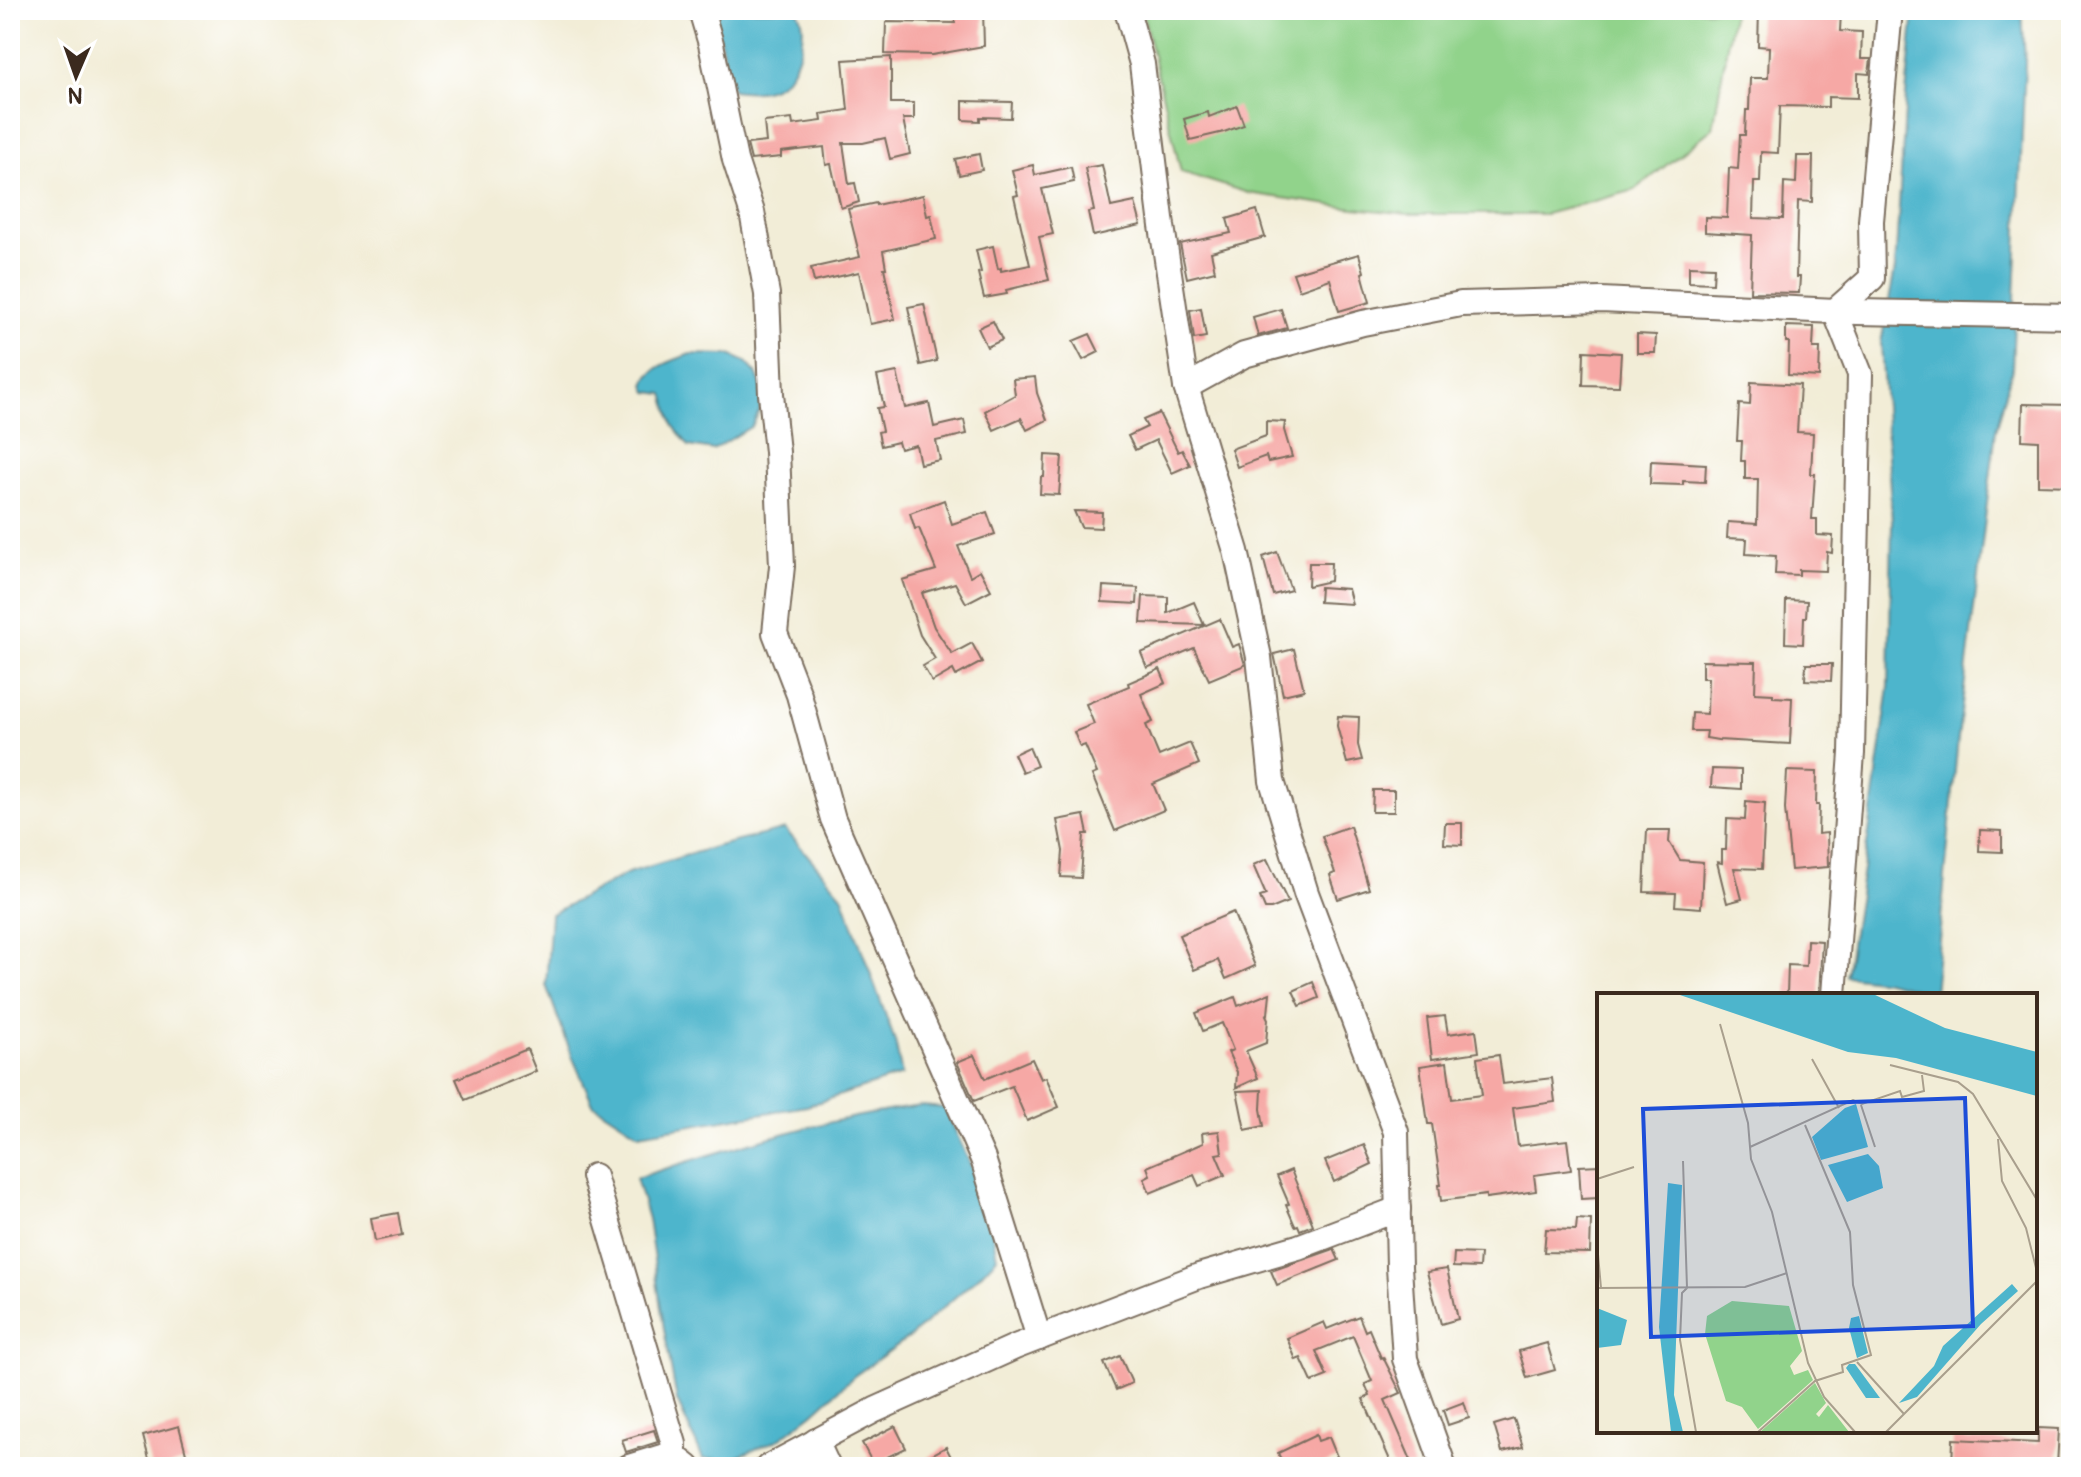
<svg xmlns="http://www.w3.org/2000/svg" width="2081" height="1477" font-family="Pangolin,sans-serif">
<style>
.green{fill:#91d38b;stroke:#667e54;stroke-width:2}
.water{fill:#4db5cc;stroke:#447075;stroke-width:2}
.building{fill:#f6a8a5}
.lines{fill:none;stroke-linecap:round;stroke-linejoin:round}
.minor-casing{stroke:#7b6e5f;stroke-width:28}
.minor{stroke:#fff;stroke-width:24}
.inset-road{fill:none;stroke:#a99f8d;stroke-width:2}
.view{fill:#1d4ed8;fill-opacity:0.15;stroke:#1d4ed8;stroke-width:4}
.inset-edge{fill:none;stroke:#3b2a1e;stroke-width:4}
</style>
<rect width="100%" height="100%" fill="#fff"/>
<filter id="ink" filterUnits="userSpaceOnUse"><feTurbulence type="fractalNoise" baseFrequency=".0125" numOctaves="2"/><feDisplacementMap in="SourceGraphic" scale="16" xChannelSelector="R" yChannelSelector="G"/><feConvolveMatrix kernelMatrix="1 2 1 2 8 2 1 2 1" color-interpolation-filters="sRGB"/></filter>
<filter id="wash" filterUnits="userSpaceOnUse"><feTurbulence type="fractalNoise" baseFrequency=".006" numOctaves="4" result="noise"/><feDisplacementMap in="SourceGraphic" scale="32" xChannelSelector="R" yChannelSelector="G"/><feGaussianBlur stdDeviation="1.8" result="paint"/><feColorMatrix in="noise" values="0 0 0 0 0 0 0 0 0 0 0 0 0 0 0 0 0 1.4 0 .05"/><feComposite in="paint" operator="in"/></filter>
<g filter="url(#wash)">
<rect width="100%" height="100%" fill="#f2edd7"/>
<path class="green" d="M1142 10H1733L1713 128 1635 190 1546 214H1407L1337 206 1248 193 1181 172Z"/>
<g class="water">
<path d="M713 10H797C805 20 803 33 801 46 792 85 771 96 732 90Z"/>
<path d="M1914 10H2022L2025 62 2012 369 1996 430 1958 738 1934 993 1886 981 1846 976 1871 819 1889 687 1892 522 1881 343 1895 269 1906 95Z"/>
<path d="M690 354 730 355 746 362 756 373 762 387 760 410 752 426 713 450 689 446 673 425 664 394 648 392 645 385C650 366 673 361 690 354Z"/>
<path d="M785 829 842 895 895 1041 902 1075 807 1106 639 1134 593 1104 572 1056 546 985 551 914 628 873 714 847Z"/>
<path d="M922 1106 945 1108 986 1199 997 1257 978 1277 912 1335 854 1376 813 1413 778 1440 729 1460 703 1459 677 1401 664 1329 648 1219 636 1178C730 1148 824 1118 922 1106Z"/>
</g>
<g id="blocks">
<g class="building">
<path d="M955 10H983L984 46 932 55 885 54 886 22 955 23Z"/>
<path d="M1802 10 1841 12 1840 31 1862 32 1861 59H1871L1869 74 1858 73V98L1828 97V107L1780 106 1778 153 1761 152 1760 182H1754L1753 218 1783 219 1784 182 1796 183 1797 156H1813L1812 202 1798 201 1796 277H1800L1799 293 1750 292 1752 235 1705 232V217L1727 218 1729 168 1738 169 1740 135H1745L1746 110H1749L1750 78H1768L1769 47 1758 46 1759 11 1802 12Z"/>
<path d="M891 57V103H914V119H903L910 154 890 159 885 138 863 143H843L849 184 855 183 859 202 841 208 831 164 826 165 824 147 781 152V157L751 160 747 144 766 142 764 122 792 119 793 125 822 121 821 114 848 110 843 60Z"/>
<path d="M963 101 1012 102 1011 118 980 117V121L963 120Z"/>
<path d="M1237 106 1244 125 1224 132 1190 140 1184 119 1208 112 1209 117Z"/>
<path d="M979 154 982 170 959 175 955 159Z"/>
<path d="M1033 165 1035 175 1071 167 1074 182 1042 189 1053 234 1039 237 1049 280 1006 290 1007 294 984 298 978 273 981 272 976 250 993 246 998 269 1001 268V271L1030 265 1014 196 1018 195 1012 170Z"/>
<path d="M1102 165 1111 207 1135 202 1141 225 1093 236 1088 212 1094 211 1085 168Z"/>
<path d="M923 195 927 216 931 215 936 239 883 251 886 268H884L895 319 870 324 859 272 814 282 811 268 860 257 848 209 876 203V205Z"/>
<path d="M1257 210 1265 237 1211 252 1215 271 1187 278 1180 244 1231 233 1227 219Z"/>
<path d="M1359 254 1364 272 1362 273 1370 302 1339 311 1330 279 1299 290 1293 273Z"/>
<path d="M1689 266 1714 267 1713 283 1689 282Z"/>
<path d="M924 304 937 361 920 365 908 307Z"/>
<path d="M1201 308 1206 337 1194 339 1190 310Z"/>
<path d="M1281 309 1287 328 1258 336 1253 317Z"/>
<path d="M993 321 1002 340 987 347 978 328Z"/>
<path d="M1786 326 1814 327 1813 348H1820L1819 377 1788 375 1789 342H1786Z"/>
<path d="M1090 334 1099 352 1083 360 1073 341Z"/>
<path d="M1637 334 1656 335 1655 353H1637Z"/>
<path d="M1584 351 1621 353 1619 386 1583 385Z"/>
<path d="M897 372 905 408 929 403 934 427 964 420 967 434 936 441 940 460 920 464 916 445 900 449 898 442 881 446 878 432 882 431 877 408 884 407 877 376Z"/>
<path d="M1035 377 1037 393 1047 420 1027 430 1021 418 994 430 985 411 1015 395 1013 379Z"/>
<path d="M1751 382 1800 385 1797 432 1813 433 1811 474H1815L1812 519H1817V535L1833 536 1832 553 1827 552 1826 571 1799 570V575L1775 574 1776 556 1746 554 1747 539 1727 538 1728 522 1757 524 1758 479H1745V461H1741L1742 441H1737L1739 404 1750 405Z"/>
<path d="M2023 404 2071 405V486L2038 485V441L2022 440Z"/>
<path d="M1159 413 1178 452 1182 450 1190 465 1172 473 1156 440 1135 450 1128 436 1147 427 1143 420Z"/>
<path d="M1266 421 1285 422 1284 430 1292 457 1268 462 1266 456 1237 467 1231 449 1266 436Z"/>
<path d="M1045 455 1062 456 1059 495 1040 494 1041 477H1044Z"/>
<path d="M1651 461 1706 464 1705 482 1683 481V485L1650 484Z"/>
<path d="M944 500 952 524 987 512 995 534 958 546 970 576 980 570 991 590 966 603 955 583 922 593 934 627 952 654 972 643 982 662 956 676 953 670 932 682 923 666 935 659 920 635 902 580 936 570 919 528 915 529 910 513Z"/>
<path d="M1074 511 1102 512 1101 528 1081 527Z"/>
<path d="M1277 552 1291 590 1273 595 1263 557Z"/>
<path d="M1309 563H1331L1330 581 1308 586Z"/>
<path d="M1103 586 1138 588 1137 604 1102 602Z"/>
<path d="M1320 587 1348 589 1352 604 1319 602Z"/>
<path d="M1143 596 1168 597V613L1194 602 1204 625 1141 623Z"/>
<path d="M1786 600 1807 601 1806 617H1804L1803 644 1785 643Z"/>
<path d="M1220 619 1232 647 1239 644 1245 665 1209 680 1194 648 1147 668 1141 653Z"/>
<path d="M1294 649 1304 690 1283 695 1274 654Z"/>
<path d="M1702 661 1756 662 1755 693 1773 694V697L1792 698 1790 744 1718 740 1706 738 1707 731H1691L1692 713 1707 714 1708 678H1702Z"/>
<path d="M1806 664H1832L1831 681 1805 680Z"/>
<path d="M1160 669 1166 683 1141 694 1153 722 1146 725 1159 756 1190 743 1199 764 1153 784 1164 810 1115 831 1092 775 1097 773 1085 745 1080 747 1074 732 1094 724 1086 704 1129 686 1128 683Z"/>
<path d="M1338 716 1359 717 1358 745 1362 760 1347 763 1337 726Z"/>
<path d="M1029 747 1037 766 1022 772 1014 754Z"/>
<path d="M1712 769 1741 770V789L1711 787Z"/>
<path d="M1787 771 1817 772 1816 805H1819L1818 834 1827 833 1828 867 1791 870 1785 809Z"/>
<path d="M1373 790H1394V812H1372Z"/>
<path d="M1746 801 1765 803 1762 869 1734 868 1742 899 1727 903 1717 862 1722 863V850H1726L1727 819 1745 820Z"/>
<path d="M1084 815 1088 834H1084L1081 878 1061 877 1063 851 1057 820Z"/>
<path d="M1445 823H1462V845L1444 844Z"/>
<path d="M1350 826 1369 889 1338 899 1330 875 1335 873 1322 836Z"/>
<path d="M1647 830H1670L1669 842 1680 860 1703 862 1701 908 1675 906 1676 893 1644 892Z"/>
<path d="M1980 830 2002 831V852L1979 851Z"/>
<path d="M1267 859 1288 902 1271 909H1265L1260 897 1266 895 1253 865Z"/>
<path d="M1233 912 1255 966 1226 979 1218 960 1194 970 1179 935Z"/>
<path d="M1807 940 1822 941 1819 995H1787L1788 965 1806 966Z"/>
<path d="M1313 982 1319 998 1300 1006 1293 991Z"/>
<path d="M1270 993 1268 1014 1266 1015 1268 1019 1266 1043 1246 1051 1258 1078 1236 1088 1237 1072 1228 1052 1233 1050 1222 1023 1203 1031 1196 1013 1235 997 1238 1006Z"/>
<path d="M1445 1016 1448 1034 1476 1030 1479 1052 1432 1059 1427 1018Z"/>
<path d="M527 1049 536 1071 465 1100 456 1079Z"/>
<path d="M974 1055 985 1079 1032 1059 1041 1079 1046 1077 1059 1107 1027 1121 1012 1086 974 1101 957 1062Z"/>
<path d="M1499 1055 1503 1084 1552 1078 1555 1102 1513 1108 1518 1146 1567 1140 1571 1170 1534 1175 1536 1191 1486 1198V1195L1441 1201 1439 1185H1441L1432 1124H1428L1420 1066 1447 1062 1452 1099 1482 1095 1477 1058Z"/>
<path d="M1262 1090 1261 1109 1264 1126 1245 1130 1237 1091Z"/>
<path d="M1219 1131 1222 1153 1216 1154 1225 1175 1199 1186 1194 1175 1150 1193 1144 1178 1150 1175 1147 1167 1203 1143 1202 1133Z"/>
<path d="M1364 1145 1372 1164 1334 1182 1325 1161Z"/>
<path d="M1599 1165V1198L1581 1199 1579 1166Z"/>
<path d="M1291 1170 1313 1225 1300 1230 1298 1225 1295 1226 1286 1205 1289 1204 1277 1176Z"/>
<path d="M398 1213 402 1235 375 1241 371 1218Z"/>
<path d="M1577 1219 1591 1220 1590 1253 1544 1252 1546 1229 1576 1230Z"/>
<path d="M1334 1249 1339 1260 1277 1285 1271 1271Z"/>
<path d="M1454 1253 1480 1254 1479 1268 1453 1267Z"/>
<path d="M1447 1269 1458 1319 1441 1324 1427 1272Z"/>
<path d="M1359 1316 1365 1331 1369 1329 1381 1358 1383 1357 1401 1393 1385 1400 1414 1467H1393L1363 1399 1370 1396 1365 1384 1372 1381 1353 1336 1316 1351 1327 1376 1312 1382 1301 1358 1296 1360 1287 1338 1324 1322 1327 1329Z"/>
<path d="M1547 1343 1555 1370 1527 1378 1519 1351Z"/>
<path d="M1120 1356 1132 1383 1116 1390 1104 1363Z"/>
<path d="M1464 1402 1469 1418 1448 1425 1443 1410Z"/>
<path d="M1514 1419 1523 1447 1502 1452 1494 1425Z"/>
<path d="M179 1426 188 1461 164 1467H151L143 1436Z"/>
<path d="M895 1426 906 1448 873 1464 862 1443Z"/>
<path d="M2038 1428 2059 1429 2057 1466 2029 1465V1467H1952L1953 1439 2038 1443Z"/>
<path d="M654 1430 658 1442 626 1452 622 1440Z"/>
<path d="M1316 1435 1318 1441 1329 1437 1338 1459 1319 1467H1284L1278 1453Z"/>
<path d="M946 1447 956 1467H933L928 1457Z"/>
</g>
</g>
</g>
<g filter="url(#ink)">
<use href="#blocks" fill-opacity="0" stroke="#7b6e5f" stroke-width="2"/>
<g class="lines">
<defs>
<g id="minor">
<path d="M701 10 711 44 735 160 752 212 767 294 771 394 777 452 782 566 775 633 799 695 833 819 983 1159 1039 1338"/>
<path d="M1127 10 1142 64 1162 226 1186 387 1236 551 1259 657 1272 781 1306 893 1396 1132 1399 1267 1405 1359 1444 1467"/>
<path d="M1186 387 1244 355 1363 323 1461 304 1601 300 1857 312 2071 316"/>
<path d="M1834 995 1852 753 1860 374 1835 311 1872 278 1871 221 1890 10"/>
<path d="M594 1176 674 1444V1456"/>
<path d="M816 1441 828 1467"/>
<path d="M629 1467 665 1456H674L688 1467"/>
<path d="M768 1467 875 1410 1015 1347 1199 1276 1298 1247 1398 1209"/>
</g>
</defs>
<use href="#minor" class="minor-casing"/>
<use href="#minor" class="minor"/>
</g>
</g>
<g transform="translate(1597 993)">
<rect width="440" height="440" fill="#f2edd7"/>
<path d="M135 308 192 313 205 358 193 373 197 382 211 377 216 387 161 436 145 414 129 408 108 341 110 323ZM218 390 229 410 219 421 222 424 231 412 252 439H163Z" fill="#91d38b"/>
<path d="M80 1H276L348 35 440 59V103L299 65 251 59ZM259 111 271 154 224 167 215 144 248 115ZM271 161 282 173 286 195 250 209 231 172ZM71 190 85 192 77 402 86 439H74L62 334ZM415 291 421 298 384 331 320 404 302 410 337 373 346 353ZM0 315 30 327 24 352 0 355ZM262 323 271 360 260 365 252 335 254 325ZM252 371H258L283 405H269L249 375Z" fill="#4db5cc"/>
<path class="inset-road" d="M123 31 151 130 154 166 175 219 211 370 227 404 258 439M215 66 242 115M293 72 361 89 376 101 440 207M264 112 278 154M401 146 405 188 429 235 440 279M153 154 256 107 265 111 303 98 305 104 327 98 325 82M86 168 90 295 85 300 83 347 99 439M0 186 37 174M0 250 4 295M0 295 148 294 190 280M260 369 307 421M161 439 218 388 246 379 245 372 274 362 256 292 253 239 208 132M289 439 440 288"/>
<path class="view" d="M368 105 376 333 54 344 46 116Z"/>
<rect width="440" height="440" class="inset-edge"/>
</g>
<rect width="2081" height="1477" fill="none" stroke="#fff" stroke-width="40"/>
<g transform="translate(76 76) rotate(182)" stroke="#ffffff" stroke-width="6" paint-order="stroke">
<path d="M0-6L14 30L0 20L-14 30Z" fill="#3b2a1e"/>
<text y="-12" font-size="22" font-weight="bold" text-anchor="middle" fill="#3b2a1e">N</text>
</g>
</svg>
